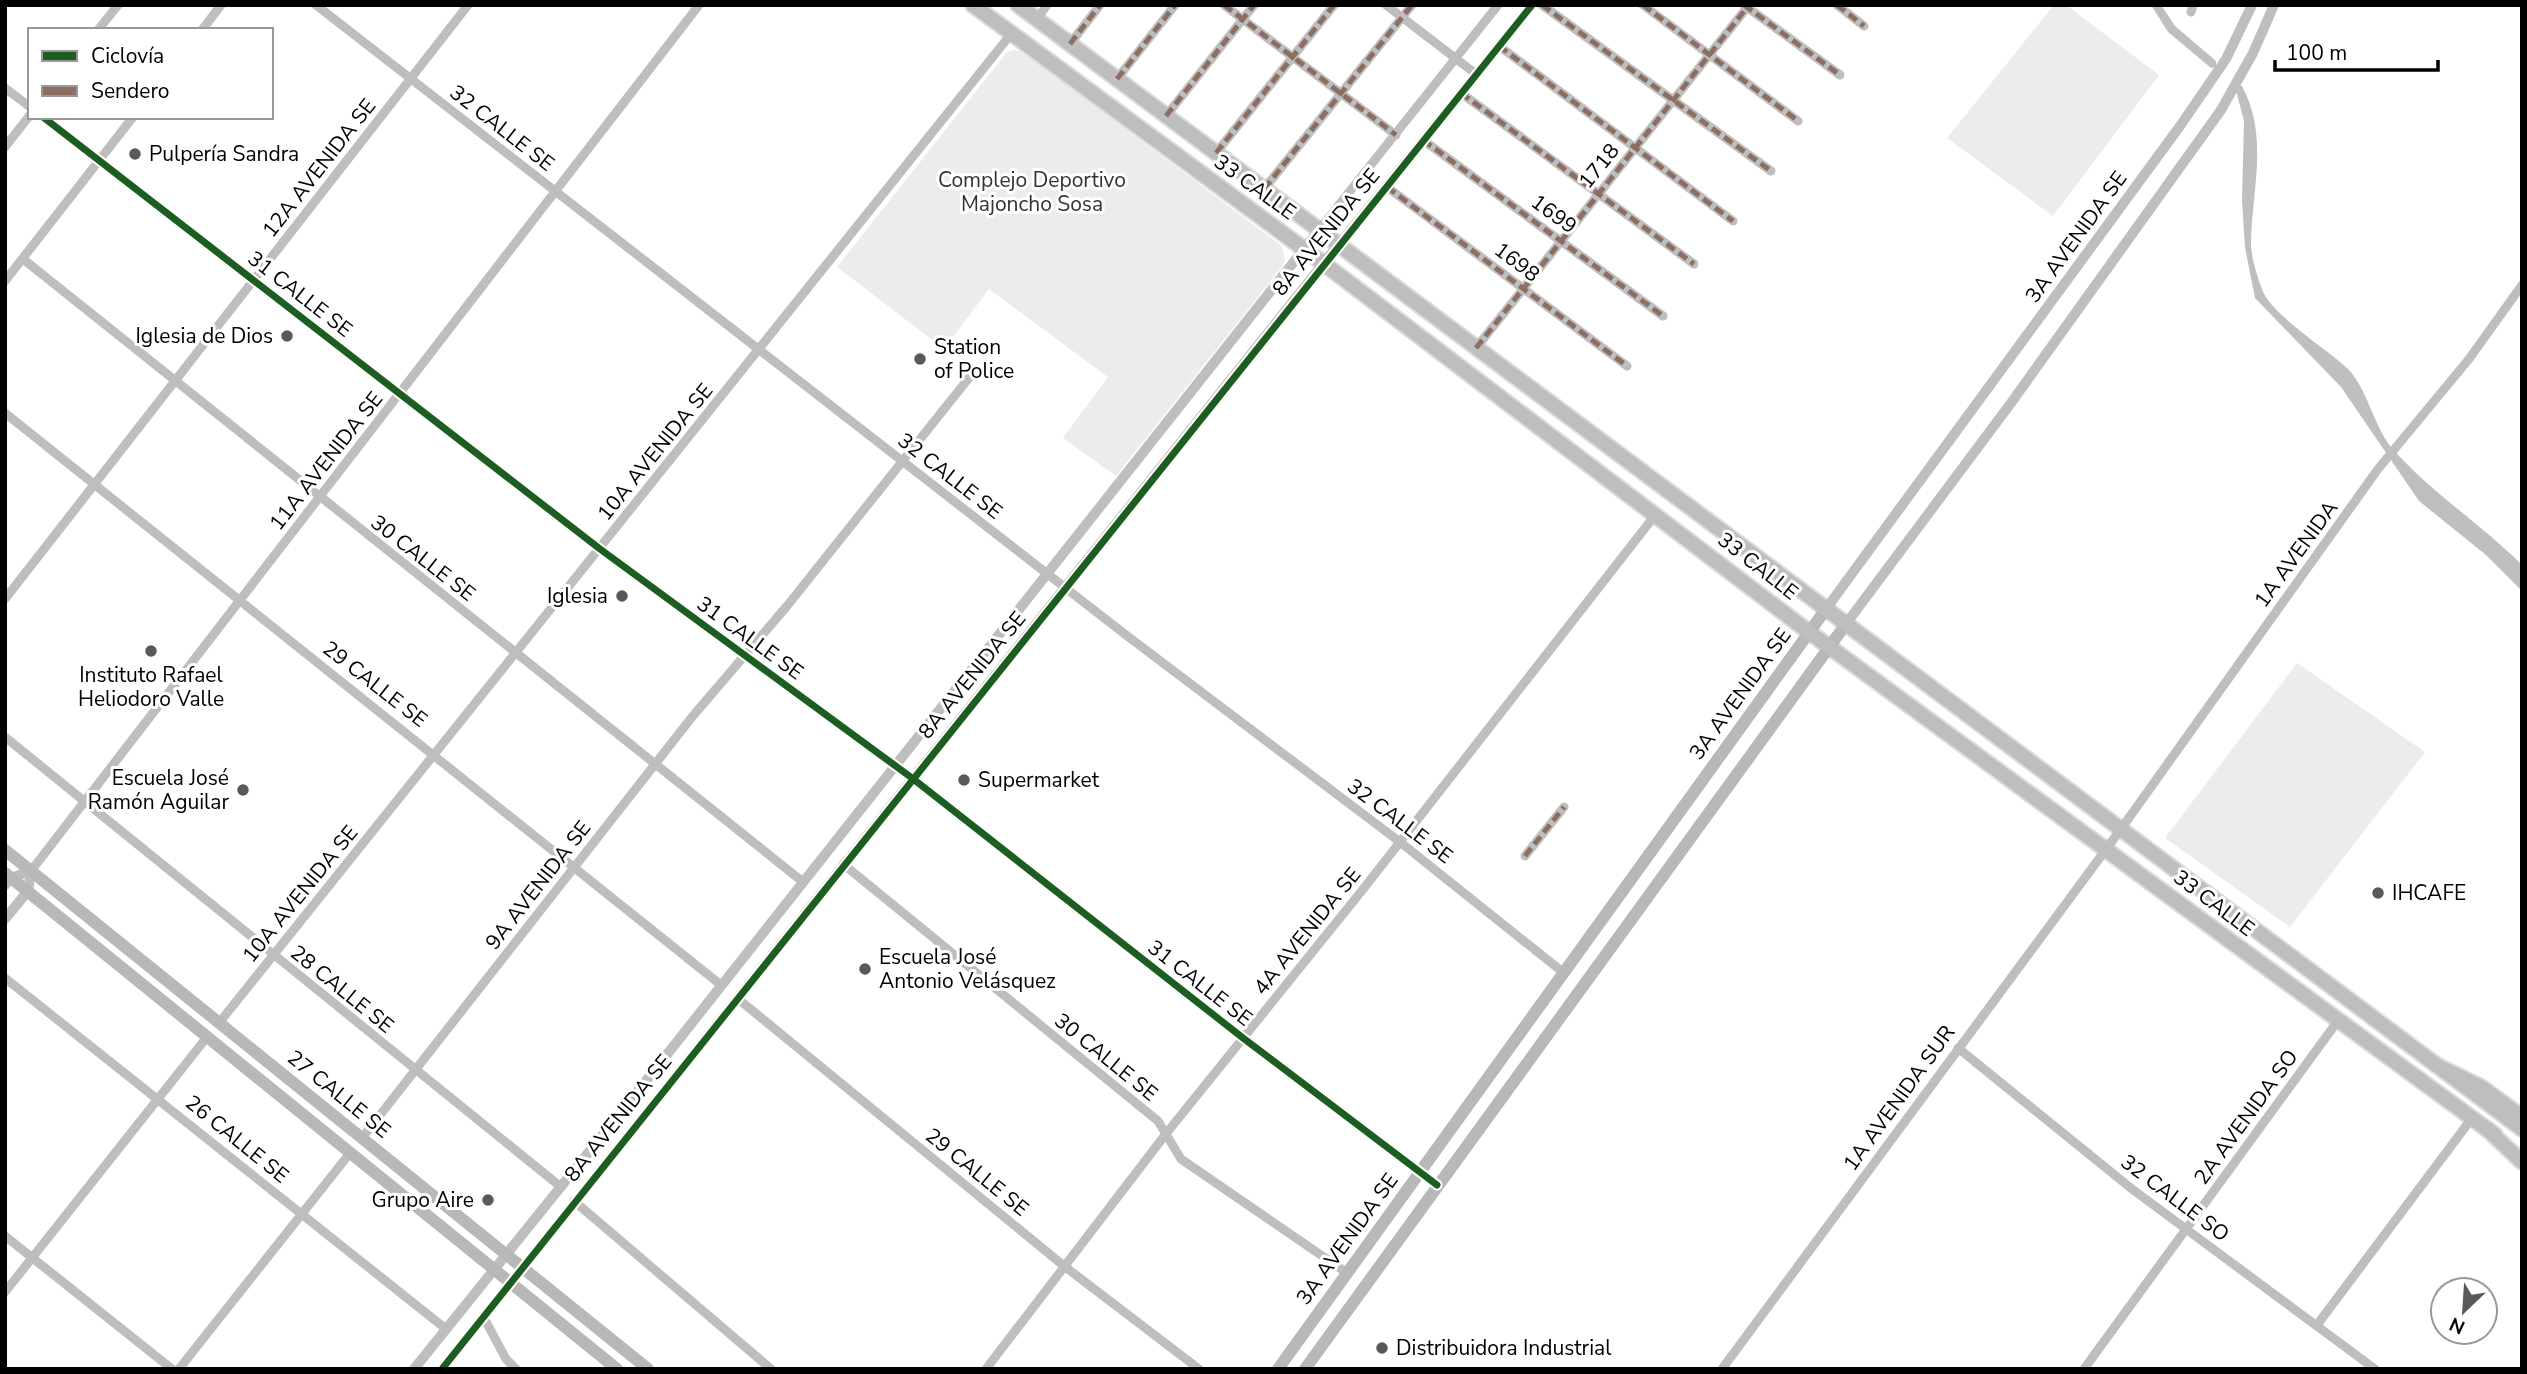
<svg xmlns="http://www.w3.org/2000/svg" width="2527" height="1374" font-family="'Nunito Sans',sans-serif">
<style>
.green{fill:#ececec}
.water{fill:#bfbfbf}
.lines{fill:none;stroke-linecap:round;stroke-linejoin:round}
.primary-casing{stroke:#dbdbdb;stroke-width:18}
.trunk-casing{stroke:#dbdbdb;stroke-width:18}
.minor{stroke:#bebebe;stroke-width:9}
.tertiary{stroke:#bebebe;stroke-width:10}
.secondary{stroke:#b8b8b8;stroke-width:12}
.primary{stroke:#bebebe;stroke-width:14}
.trunk{stroke:#bebebe;stroke-width:14}
.quiet{stroke:#8d6e63;stroke-width:5;stroke-dasharray:10 5;stroke-linecap:butt}
.cycleway-casing{stroke:#fff;stroke-width:11}
.cycleway{stroke:#1b5e20;stroke-width:7}
.poi-dot{fill:#595959;stroke:#fff;stroke-width:2.5}
.labels{text-anchor:middle;dominant-baseline:central;stroke-width:6;stroke-linejoin:round;paint-order:stroke}
.street-label{font-size:21px;fill:#000;stroke:#fff}
.poi-label{font-size:21px;fill:#000;stroke:#fff;text-anchor:start}
.park-label{font-size:21px;fill:#333;stroke:#fff}
</style>
<rect width="100%" height="100%" fill="#fff"/>
<g class="green">
<path d="M2054 5H2066L2159 75 2053 216 1947 138Z"/>
<path d="M1014 50 1023 52 1282 246 1285 261 1281 268 1116 476 1063 438 1108 377 989 289 944 349 837 267 1007 52Z"/>
<path d="M2297 663 2425 752 2290 927 2165 838Z"/>
</g>
<g class="water">
<path d="M2151 5H2161L2175 26 2216 61V67L2211 68 2168 32Z"/>
<path d="M2234 83 2242 86C2269 136 2252 189 2251 243 2251 257 2257 276 2262 289 2270 314 2327 349 2347 368 2366 386 2374 426 2391 447 2430 492 2480 523 2522 565V591L2486 555 2419 501 2341 387 2255 298 2245 248 2242 200 2244 121Z"/>
</g>
<g class="lines">
<defs>
<g id="primary">
<path d="M973 5 1323 263 1809 632 2495 1135"/>
<path d="M1018 5 2522 1129"/>
</g>
<g id="trunk">
<path d="M2436 1065 2481 1087 2522 1117"/>
<path d="M2487 1129 2522 1162"/>
</g>
</defs>
<use href="#primary" class="primary-casing"/>
<use href="#trunk" class="trunk-casing"/>
<g class="minor">
<path d="M316 5 1126 635 1400 842 1564 973"/>
<path d="M1224 5 1396 135"/>
<path d="M1386 5 1476 74"/>
<path d="M1542 5 1771 171"/>
<path d="M1643 5 1798 121"/>
<path d="M1744 5 1840 75"/>
<path d="M1837 5 1864 26"/>
<path d="M2191 12 2193 5"/>
<path d="M1037 19 1047 5"/>
<path d="M98 30 118 5"/>
<path d="M202 30 221 5"/>
<path d="M1070 44 1100 5"/>
<path d="M1499 46 1733 221"/>
<path d="M1117 79 1175 5"/>
<path d="M5 88 30 107"/>
<path d="M1461 93 1694 264"/>
<path d="M1166 116 1254 5"/>
<path d="M43 117 600 549 912 778 1243 1038 1437 1185"/>
<path d="M1423 140 1663 316"/>
<path d="M5 147 30 115"/>
<path d="M1216 153 1334 5"/>
<path d="M1387 187 1627 366"/>
<path d="M1264 189 1412 5"/>
<path d="M1319 230 1498 5"/>
<path d="M1338 245 1532 5"/>
<path d="M23 259 803 882"/>
<path d="M5 281 133 117"/>
<path d="M1476 348 1749 5"/>
<path d="M5 413 721 985"/>
<path d="M5 599 468 5"/>
<path d="M5 737 561 1187"/>
<path d="M1525 856 1564 807"/>
<path d="M843 864 1158 1121 1181 1159 1347 1273"/>
<path d="M31 871 699 5"/>
<path d="M5 978 446 1329"/>
<path d="M737 998 1064 1266 1199 1369"/>
<path d="M219 1023 1011 34"/>
<path d="M1958 1048 2132 1189 2375 1369"/>
<path d="M362 1138 692 717 787 606 972 374"/>
<path d="M574 1201 771 1369"/>
<path d="M5 1236 172 1369"/>
<path d="M5 1292 207 1037"/>
<path d="M483 1316 506 1359 516 1369"/>
<path d="M2317 1325 2472 1118"/>
<path d="M179 1369 350 1153"/>
<path d="M986 1369 1165 1135 1364 888 1656 514"/>
<path d="M1722 1369 2121 829 2378 469 2469 359 2522 285"/>
<path d="M2084 1369 2337 1022"/>
</g>
<g class="tertiary">
<path d="M1826 609 2180 126 2226 59 2252 5"/>
<path d="M1846 624 2011 403 2221 110 2253 53 2274 5"/>
<path d="M5 885 11 878 31 871 28 891 5 919"/>
<path d="M414 1369 642 1086 1319 230"/>
<path d="M442 1369 1338 245"/>
</g>
<g class="secondary">
<path d="M5 850 648 1369"/>
<path d="M5 873 617 1369"/>
<path d="M1278 1369 1826 609"/>
<path d="M1305 1369 1846 624"/>
</g>
<use href="#primary" class="primary"/>
<use href="#trunk" class="trunk"/>
<g class="quiet">
<path d="M1224 5 1396 135"/>
<path d="M1542 5 1771 171"/>
<path d="M1643 5 1798 121"/>
<path d="M1744 5 1840 75"/>
<path d="M1837 5 1864 26"/>
<path d="M1070 44 1100 5"/>
<path d="M1499 46 1733 221"/>
<path d="M1117 79 1175 5"/>
<path d="M1461 93 1694 264"/>
<path d="M1166 116 1254 5"/>
<path d="M1423 140 1663 316"/>
<path d="M1216 153 1334 5"/>
<path d="M1387 187 1627 366"/>
<path d="M1264 189 1412 5"/>
<path d="M1476 348 1749 5"/>
<path d="M1525 856 1564 807"/>
</g>
<defs>
<g id="cycleway">
<path d="M43 117 600 549 912 778 1243 1038 1437 1185"/>
<path d="M442 1369 1532 5"/>
</g>
</defs>
<use href="#cycleway" class="cycleway-casing"/>
<use href="#cycleway" class="cycleway"/>
</g>
<g class="poi-dot">
<circle cx="135" cy="154" r="7"/>
<circle cx="287" cy="336" r="7"/>
<circle cx="920" cy="359" r="7"/>
<circle cx="622" cy="596" r="7"/>
<circle cx="151" cy="651" r="7"/>
<circle cx="964" cy="780" r="7"/>
<circle cx="243" cy="790" r="7"/>
<circle cx="2378" cy="893" r="7"/>
<circle cx="865" cy="969" r="7"/>
<circle cx="488" cy="1200" r="7"/>
<circle cx="1382" cy="1348" r="7"/>
</g>
<g class="labels">
<g class="street-label">
<text transform="translate(502 128) rotate(38)">32 CALLE SE</text>
<text transform="translate(1599 166) rotate(-51)">1718</text>
<text transform="translate(319 168) rotate(-52)">12A AVENIDA SE</text>
<text transform="translate(1255 187) rotate(36)">33 CALLE</text>
<text transform="translate(1554 214) rotate(36)">1699</text>
<text transform="translate(1326 232) rotate(-51)">8A AVENIDA SE</text>
<text transform="translate(2076 237) rotate(-54)">3A AVENIDA SE</text>
<text transform="translate(1517 262) rotate(37)">1698</text>
<text transform="translate(300 294) rotate(38)">31 CALLE SE</text>
<text transform="translate(655 452) rotate(-51)">10A AVENIDA SE</text>
<text transform="translate(326 461) rotate(-52)">11A AVENIDA SE</text>
<text transform="translate(950 476) rotate(38)">32 CALLE SE</text>
<text transform="translate(2296 554) rotate(-54)">1A AVENIDA</text>
<text transform="translate(423 558) rotate(38)">30 CALLE SE</text>
<text transform="translate(1758 566) rotate(38)">33 CALLE</text>
<text transform="translate(750 638) rotate(36)">31 CALLE SE</text>
<text transform="translate(972 675) rotate(-51)">8A AVENIDA SE</text>
<text transform="translate(375 684) rotate(38)">29 CALLE SE</text>
<text transform="translate(1740 694) rotate(-54)">3A AVENIDA SE</text>
<text transform="translate(1400 821) rotate(37)">32 CALLE SE</text>
<text transform="translate(538 885) rotate(-52)">9A AVENIDA SE</text>
<text transform="translate(300 894) rotate(-51)">10A AVENIDA SE</text>
<text transform="translate(2214 903) rotate(37)">33 CALLE</text>
<text transform="translate(1307 931) rotate(-51)">4A AVENIDA SE</text>
<text transform="translate(1200 983) rotate(38)">31 CALLE SE</text>
<text transform="translate(342 989) rotate(39)">28 CALLE SE</text>
<text transform="translate(1106 1057) rotate(39)">30 CALLE SE</text>
<text transform="translate(339 1094) rotate(39)">27 CALLE SE</text>
<text transform="translate(1899 1098) rotate(-54)">1A AVENIDA SUR</text>
<text transform="translate(2246 1117) rotate(-54)">2A AVENIDA SO</text>
<text transform="translate(618 1118) rotate(-51)">8A AVENIDA SE</text>
<text transform="translate(237 1139) rotate(39)">26 CALLE SE</text>
<text transform="translate(977 1172) rotate(39)">29 CALLE SE</text>
<text transform="translate(2175 1198) rotate(37)">32 CALLE SO</text>
<text transform="translate(1347 1239) rotate(-54)">3A AVENIDA SE</text>
</g>
<g class="poi-label">
<text x="149" y="154">Pulpería Sandra</text>
<text x="273" y="336" text-anchor="end">Iglesia de Dios</text>
<text x="934" y="347">Station<tspan x="934" dy="24">of Police</tspan></text>
<text x="608" y="596" text-anchor="end">Iglesia</text>
<text x="151" y="675" text-anchor="middle">Instituto Rafael<tspan x="151" dy="24">Heliodoro Valle</tspan></text>
<text x="229" y="778" text-anchor="end">Escuela José<tspan x="229" dy="24">Ramón Aguilar</tspan></text>
<text x="978" y="780">Supermarket</text>
<text x="2392" y="893">IHCAFE</text>
<text x="879" y="957">Escuela José<tspan x="879" dy="24">Antonio Velásquez</tspan></text>
<text x="474" y="1200" text-anchor="end">Grupo Aire</text>
<text x="1396" y="1348">Distribuidora Industrial</text>
</g>
<g class="park-label">
<text x="1032" y="180">Complejo Deportivo<tspan x="1032" dy="24">Majoncho Sosa</tspan></text>
</g>
</g>
<rect width="2527" height="1374" fill="none" stroke="#000000" stroke-width="14"/>
<rect x="28" y="28" width="245" height="91" fill="#ffffff" stroke="#999999" stroke-width="2"/>
<rect x="42" y="51" width="35" height="10" fill="#1b5e20" stroke="#999999" stroke-width="2"/>
<text x="91" y="63" font-size="21" fill="#000000">Ciclovía</text>
<rect x="42" y="86" width="35" height="10" fill="#8d6e63" stroke="#999999" stroke-width="2"/>
<text x="91" y="98" font-size="21" fill="#000000">Sendero</text>
<g transform="translate(2464 1311) rotate(205)"><circle r="33" fill="#ffffff" stroke="#999999" stroke-width="2"/>
<path d="M0-5L12 26L0 18L-12 26Z" fill="#595959"/>
<text y="-10" font-size="19" font-weight="bold" text-anchor="middle" fill="#000000">N</text>
</g>
<path d="M2275 60v10h163v-10" fill="none" stroke="#000000" stroke-width="3.5"/>
<text x="2286" y="60" font-size="21" fill="#000000" stroke="#ffffff" stroke-width="5" paint-order="stroke">100 m</text>
</svg>
